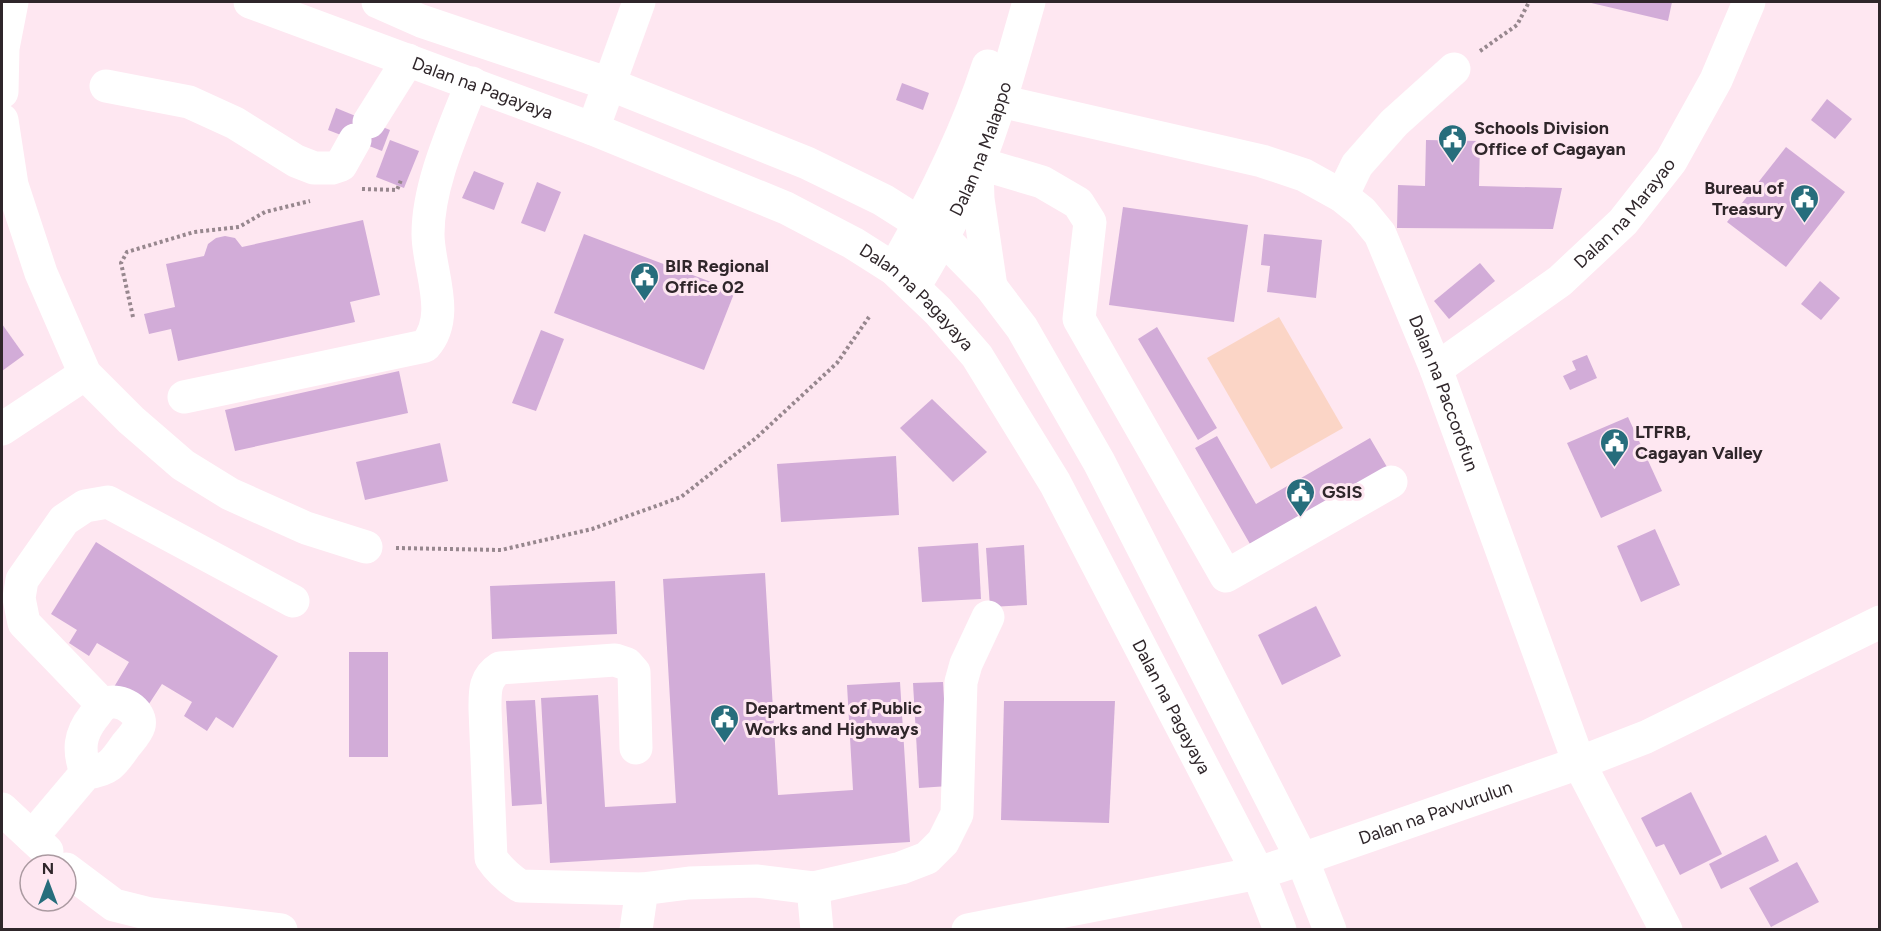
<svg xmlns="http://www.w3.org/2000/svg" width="1881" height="931" font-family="Figtree,sans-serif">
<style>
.green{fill:#fbd5c6}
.building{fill:#d2acd8}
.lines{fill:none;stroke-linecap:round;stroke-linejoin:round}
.path{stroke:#97878e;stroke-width:4;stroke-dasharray:3 3;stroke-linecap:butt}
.minor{stroke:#fff;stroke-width:33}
.labels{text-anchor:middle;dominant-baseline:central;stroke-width:6;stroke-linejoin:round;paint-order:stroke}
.street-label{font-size:18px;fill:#2f262a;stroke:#fee7f1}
.poi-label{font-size:18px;font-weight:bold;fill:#2f262a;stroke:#fee7f1;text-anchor:start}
</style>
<rect width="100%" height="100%" fill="#fee7f1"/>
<path class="green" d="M1279 317 1343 428 1271 469 1207 358Z"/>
<g class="building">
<path d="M1587 2H1672L1668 21Z"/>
<path d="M902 83 929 93 923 110 896 100Z"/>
<path d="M1827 99 1852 119 1835 139 1811 120Z"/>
<path d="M336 108 390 130 382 151 328 130Z"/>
<path d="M390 140 419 151 404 188 376 177Z"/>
<path d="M1426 140 1480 141 1479 186 1562 188 1553 229 1397 228 1398 185 1425 186Z"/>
<path d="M1786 147 1845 192 1786 267 1727 222Z"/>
<path d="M474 171 504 183 494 210 462 198Z"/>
<path d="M537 182 561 192 545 232 521 223Z"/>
<path d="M1123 207 1248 225 1234 322 1109 305Z"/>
<path d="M363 220 380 295 350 302 355 322 178 361 171 329 149 334 144 314 175 307 166 264 204 256 208 244 216 238 225 236 235 238 242 247Z"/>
<path d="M584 234 735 291 704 370 554 313Z"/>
<path d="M1264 234 1322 240 1316 298 1267 292 1270 266 1261 265Z"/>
<path d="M1480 263 1495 281 1449 319 1434 301Z"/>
<path d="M1820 281 1840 298 1821 320 1801 304Z"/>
<path d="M2 324 24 355 2 371Z"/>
<path d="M1157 327 1217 428 1198 440 1138 339Z"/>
<path d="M541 330 564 339 536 411 512 403Z"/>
<path d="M1587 355 1597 378 1570 390 1563 376 1576 370 1572 361Z"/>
<path d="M399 371 408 413 235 451 225 410Z"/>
<path d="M932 399 987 452 953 482 900 428Z"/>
<path d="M1628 417 1662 491 1601 518 1567 443Z"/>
<path d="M1217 436 1256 504 1370 438 1387 467 1250 544 1195 448Z"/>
<path d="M440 443 448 481 365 500 356 462Z"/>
<path d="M896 456 899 515 781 522 777 464Z"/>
<path d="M1655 529 1680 585 1641 602 1617 546Z"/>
<path d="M96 542 278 656 233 728 216 717 207 731 184 716 192 702 162 684 147 707 114 687 129 662 97 643 89 656 69 643 77 630 51 614Z"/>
<path d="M978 543 981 599 922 602 918 547Z"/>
<path d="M1024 545 1027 605 990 607 986 548Z"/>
<path d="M765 573 778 795 853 790 847 685 900 682 910 842 550 863 541 698 598 695 605 807 676 803 663 579Z"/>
<path d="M615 581 617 634 492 639 490 586Z"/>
<path d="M1316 606 1341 656 1282 685 1258 635Z"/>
<rect x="349" y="652" width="39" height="105"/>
<path d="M943 682 949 786 919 788 913 683Z"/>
<path d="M535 700 542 804 512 806 506 701Z"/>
<path d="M1004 701H1115L1109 823 1001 820Z"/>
<path d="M1691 792 1722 854 1680 875 1664 844 1656 847 1641 818Z"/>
<path d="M1766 835 1779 861 1721 889 1709 864Z"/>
<path d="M1797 862 1819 902 1771 927 1749 888Z"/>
</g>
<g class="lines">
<g class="path">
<path d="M1480 51 1517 25 1529 2"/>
<path d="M362 189 397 190 401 180"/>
<path d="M133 317 121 263 127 252 194 232 239 227 265 212 310 201"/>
<path d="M396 548 501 550 592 529 681 497 756 438 837 363 869 317"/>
</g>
<g class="minor">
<path id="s1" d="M250 2 593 129 786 208 853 243 894 269 938 311 977 356 1055 483 1258 873 1280 930"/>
<path d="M378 2 421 21 609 84 807 163 883 200 943 238 991 287 1022 328 1099 462 1302 859 1330 930"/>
<path d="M106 86 189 102 235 123 296 161 314 168H332L341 165 355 140"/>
<path d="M2 92 3 48 12 2"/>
<path id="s2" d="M1000 101 1262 161 1304 175 1342 196 1362 212 1380 234 1436 369 1579 763 1666 930"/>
<path d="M2 120 12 185 41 273 85 374 131 420 183 465 230 494 306 528 366 547"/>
<path d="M369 122 408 60"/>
<path d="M593 129 639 2"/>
<path d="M978 163 1042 182 1078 203 1090 222 1079 319 1226 576 1391 482"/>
<path d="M977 170 978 199 991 287"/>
<path d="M1342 196 1357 165 1394 123 1454 69"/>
<path d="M894 269C931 204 965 137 988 66"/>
<path id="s3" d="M914 287C937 249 959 210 976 169 998 115 1013 57 1029 2"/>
<path id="s4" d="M1436 369 1560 281 1623 222 1671 161 1716 80 1749 2"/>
<path d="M184 397 425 346C452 316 428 269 428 234 428 184 454 129 472 83"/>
<path d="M2 429 85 374"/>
<path d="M103 705 24 623 19 598 22 580 64 520 85 506 108 502 293 601"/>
<path d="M636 748 634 672 627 664 615 660 500 668C484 678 485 692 485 709L491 858C499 870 508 878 520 886L642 889"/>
<path d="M2 809 47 851"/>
<path d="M32 837 86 773C109 770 113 764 126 745 130 740 137 733 139 726 143 711 119 698 107 703 101 705 98 711 94 716 79 735 78 750 86 773"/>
<path d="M66 869 114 905 150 914 281 930"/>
<path d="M813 888 901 868 927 858 943 842 957 814 961 682 966 664 988 617"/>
<path d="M636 930 642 889 689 883 756 881 813 888 817 930"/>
<path id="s5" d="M968 930 1258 873 1302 859 1579 763 1646 737 1880 622"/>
</g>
</g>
<defs>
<symbol id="civic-pin" viewBox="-11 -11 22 30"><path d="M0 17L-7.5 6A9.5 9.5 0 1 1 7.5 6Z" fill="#276d7c" stroke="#fee7f1"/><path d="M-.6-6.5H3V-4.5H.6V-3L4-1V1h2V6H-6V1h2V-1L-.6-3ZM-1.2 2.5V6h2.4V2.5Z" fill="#fff"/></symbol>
</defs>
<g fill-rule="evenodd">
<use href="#civic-pin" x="1436" y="122" width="33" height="45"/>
<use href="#civic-pin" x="1788" y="182" width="33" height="45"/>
<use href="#civic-pin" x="628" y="260" width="33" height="45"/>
<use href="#civic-pin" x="1598" y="426" width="33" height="45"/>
<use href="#civic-pin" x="1284" y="476" width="33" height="45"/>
<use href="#civic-pin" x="708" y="702" width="33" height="45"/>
</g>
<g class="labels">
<g class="street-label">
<text stroke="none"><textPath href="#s1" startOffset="248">Dalan na Pagayaya</textPath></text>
<text stroke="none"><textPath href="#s3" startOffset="154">Dalan na Malappo</textPath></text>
<text stroke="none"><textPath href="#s4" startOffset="246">Dalan na Marayao</textPath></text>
<text stroke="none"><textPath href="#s1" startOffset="734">Dalan na Pagayaya</textPath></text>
<text stroke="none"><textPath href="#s2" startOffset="582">Dalan na Paccorofun</textPath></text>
<text stroke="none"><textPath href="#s1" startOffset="1220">Dalan na Pagayaya</textPath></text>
<text stroke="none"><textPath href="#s5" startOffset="483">Dalan na Pavvurulun</textPath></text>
</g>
<g class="poi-label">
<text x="1474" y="128">Schools Division<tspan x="1474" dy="21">Office of Cagayan</tspan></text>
<text x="1784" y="188" text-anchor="end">Bureau of<tspan x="1784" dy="21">Treasury</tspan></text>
<text x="665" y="266">BIR Regional<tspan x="665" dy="21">Office 02</tspan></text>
<text x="1635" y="432">LTFRB,<tspan x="1635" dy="21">Cagayan Valley</tspan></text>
<text x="1322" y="492">GSIS</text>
<text x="745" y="708">Department of Public<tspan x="745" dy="21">Works and Highways</tspan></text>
</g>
</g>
<rect width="1881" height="931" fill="none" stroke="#2f262a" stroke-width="6"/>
<g transform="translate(48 883)"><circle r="28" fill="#fee7f1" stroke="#ab9aa1" stroke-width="1.5"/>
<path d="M0-4.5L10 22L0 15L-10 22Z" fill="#276d7c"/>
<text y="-9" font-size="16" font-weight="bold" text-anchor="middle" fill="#2f262a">N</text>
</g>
</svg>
